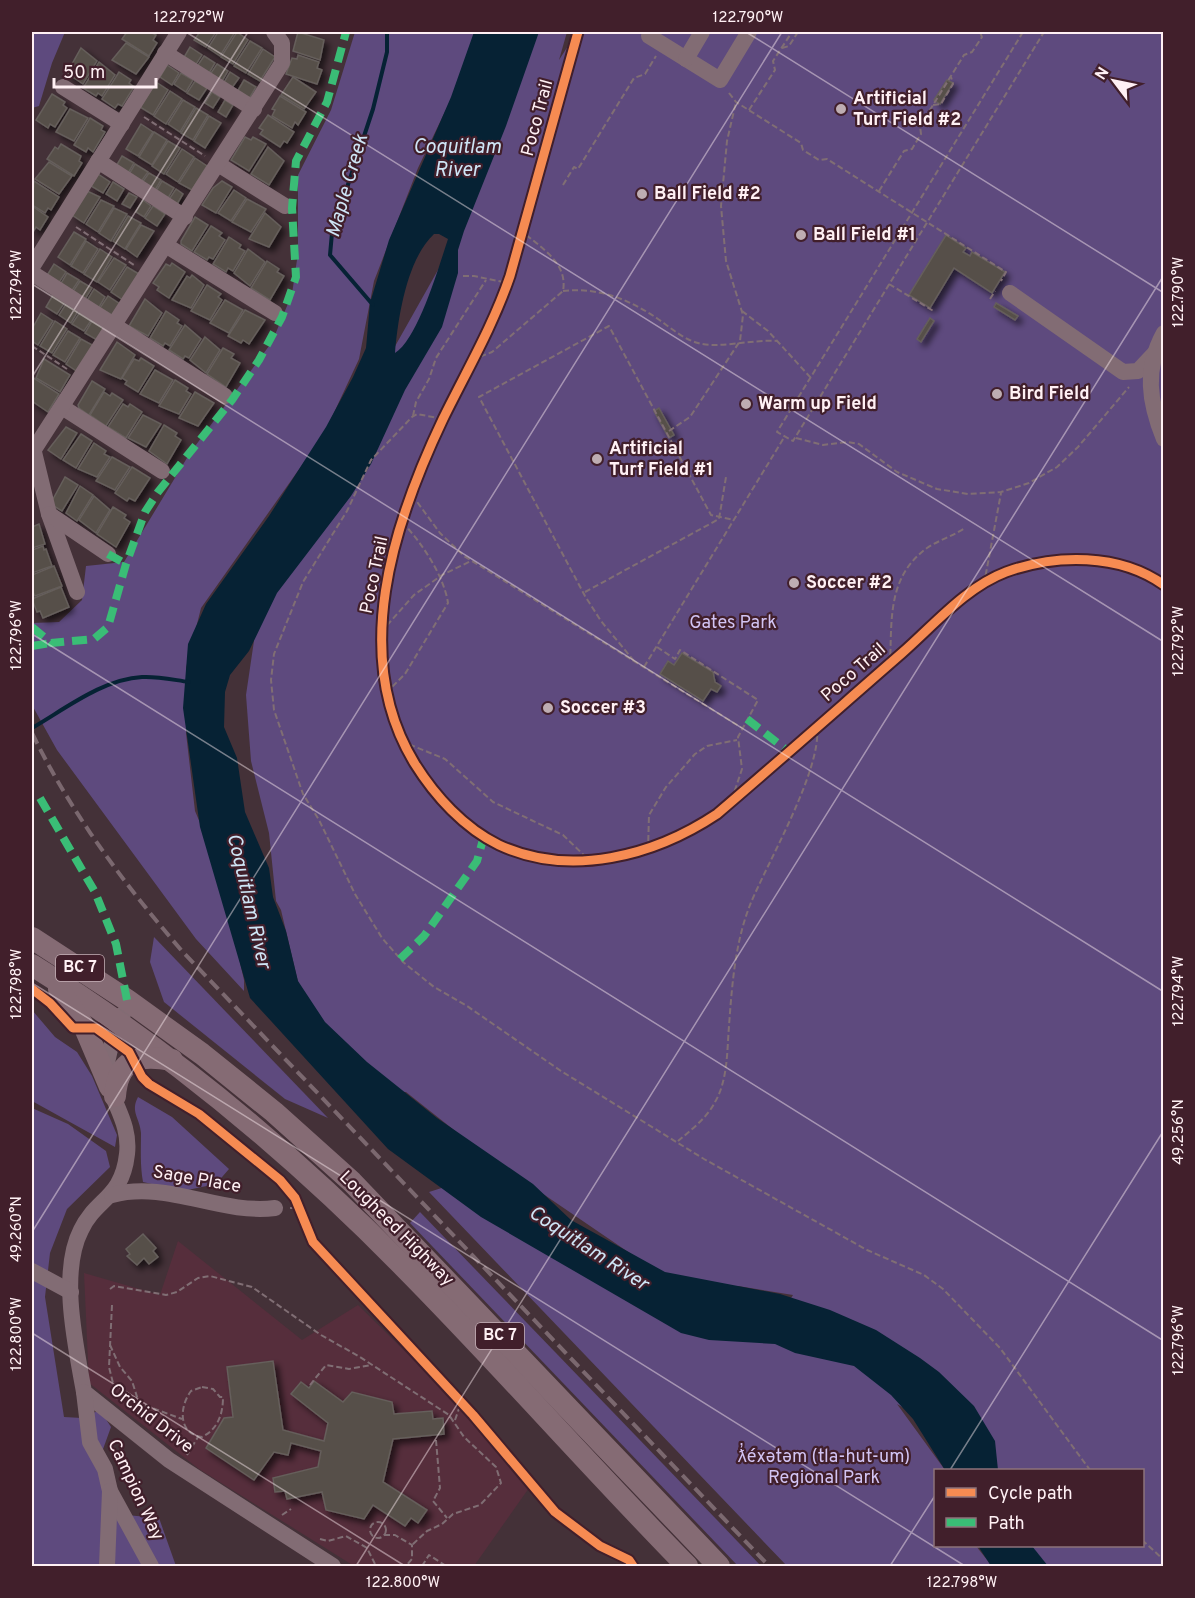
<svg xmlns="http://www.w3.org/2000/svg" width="1195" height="1598" font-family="Overpass,sans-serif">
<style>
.built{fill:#562e3c}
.green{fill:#5e4a7e;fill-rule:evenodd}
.water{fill:#062234;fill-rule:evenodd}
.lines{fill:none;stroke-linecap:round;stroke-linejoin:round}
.stream{stroke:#062234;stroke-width:4}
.building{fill:#575048;stroke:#655e5b;stroke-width:1.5;filter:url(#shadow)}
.path{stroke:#806e74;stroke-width:2;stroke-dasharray:6 3;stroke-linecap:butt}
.minor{stroke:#826c74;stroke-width:16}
.major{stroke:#856b74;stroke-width:22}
.rail{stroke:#7b686f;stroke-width:4;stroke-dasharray:12 6;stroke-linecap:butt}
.quiet{stroke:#3abd76;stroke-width:8;stroke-dasharray:15 8;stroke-linecap:butt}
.cycleway-casing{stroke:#411f2b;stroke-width:13}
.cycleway{stroke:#f68b52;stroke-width:9}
.ticks{fill:none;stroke:#fff0f4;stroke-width:1.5;stroke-opacity:0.45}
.poi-dot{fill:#beadb2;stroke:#411f2b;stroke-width:2}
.labels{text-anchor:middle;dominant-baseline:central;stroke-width:4.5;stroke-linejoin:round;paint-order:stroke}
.shield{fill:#411f2b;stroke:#c6b1b8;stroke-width:1.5}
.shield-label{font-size:16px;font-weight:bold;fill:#fff0f4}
.poi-label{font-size:18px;font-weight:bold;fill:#fff0f4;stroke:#411f2b;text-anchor:start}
.street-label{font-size:18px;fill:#fff0f4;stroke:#411f2b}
.park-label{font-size:18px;fill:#d2c4f4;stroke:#411f2b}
.water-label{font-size:20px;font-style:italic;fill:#cee5f6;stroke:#411f2b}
.neatline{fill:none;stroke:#fff0f4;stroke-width:2}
.ticks-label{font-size:15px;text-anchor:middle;fill:#fff0f4}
</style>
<defs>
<filter id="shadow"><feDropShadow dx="4.5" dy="4.5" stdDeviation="3" flood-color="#0009"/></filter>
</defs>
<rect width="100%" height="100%" fill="#443138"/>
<path class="built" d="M178 1241 302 1340 358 1305 512 1457 529 1488 474 1566H354L199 1469 89 1383 84 1273 160 1295Z"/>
<g class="green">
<path d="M32 32H65L52 63 39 106 32 108Z"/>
<path d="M355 32H478L463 74 418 168 374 281 359 359 324 434 201 608 186 668V733L195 811 217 863 244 980V991L196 939 57 750 32 705V623L59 622 82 600 86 566 124 562 190 453 272 342 292 294 298 253V175L331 110Z"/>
<path d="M534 32H567L559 60 577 32H1163V1566H1034L1019 1546H1142V1470H962L923 1419 897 1404 945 1470H936V1546H976L992 1566H787L429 1192 451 1185 355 1084 375 1091 358 1058 314 1014 298 982 281 910 276 901 269 833 251 761 246 695 255 634 273 563 465 222ZM376 1091 406 1092 483 1153 637 1258 583 1231 529 1194 474 1170 421 1132ZM737 1287 738 1286 793 1295 770 1332 749 1326 767 1297Z"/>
<path d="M154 937 328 1118 285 1099 164 1002 150 962Z"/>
<path d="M32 1010 55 1037 77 1052 92 1076 117 1135 115 1147 32 1101Z"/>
<path d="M138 1097 172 1117 229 1169 216 1184 183 1191 143 1182C140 1165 141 1150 141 1133 140 1118 130 1112 138 1097Z"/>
<path d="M32 1108 68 1124 106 1151 110 1167 67 1209 50 1253 45 1297 64 1417 82 1418 100 1410 111 1427 98 1463 126 1515 159 1518 176 1566H32Z"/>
<path d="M420 1212 717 1520 761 1566H738L410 1223Z"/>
</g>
<g class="water">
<path d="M474 32H539L506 126 464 231 458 250V273L442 327 405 390 371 464 351 496 277 593 249 651 230 675 225 692 224 727 237 758 245 812 269 868 273 897 286 931 298 981 325 1022 367 1062 437 1118 533 1184 571 1220 665 1272 780 1294 830 1310 876 1330 920 1358 939 1372 974 1406 995 1441 998 1470H945L913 1419 891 1395 854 1366 795 1353 775 1344 709 1340 681 1333 481 1217 388 1149 250 998 200 827 183 708 188 644 206 604 269 516 326 427 353 377 366 348 370 303 389 240 451 97ZM434 234H439L448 239C439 266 418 339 395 353 398 317 407 259 434 234Z"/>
<path d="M978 1546H1032L1048 1566H991Z"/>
</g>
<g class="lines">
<g class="stream">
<path d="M373 305 330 255 332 233 373 109 387 52V32"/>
<path d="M32 728C65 709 103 679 142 677 157 676 174 680 189 682"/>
</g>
</g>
<g class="building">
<path d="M127 32H150L156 35 153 40 157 43 149 56 122 39Z"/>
<path d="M200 32H216L206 47 194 40Z"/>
<path d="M218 32H235L220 56 208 48Z"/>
<path d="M237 32 248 40 233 64 221 57Z"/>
<path d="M298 32 324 40 320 60 293 51Z"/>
<path d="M250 41 262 48 246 73 234 66Z"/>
<path d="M126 43 149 57 136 74 112 60Z"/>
<path d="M190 47 202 55 195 66 183 59Z"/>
<path d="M81 48 97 61 83 84 67 73Z"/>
<path d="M263 49 275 57 260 81 248 74Z"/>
<path d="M298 55 319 62 317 68 322 70 317 84 286 74 292 58 297 59Z"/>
<path d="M204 56 215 63 208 75 196 68Z"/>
<path d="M99 62 115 75 102 96 98 93 96 96 83 88Z"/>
<path d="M217 64 228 71 221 83 209 76Z"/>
<path d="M167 65 179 73 172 85 160 77Z"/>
<path d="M119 72 131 80 129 83 134 87 122 106 118 104 115 108 102 99Z"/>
<path d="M230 72 239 78 231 89 223 84Z"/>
<path d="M181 73 193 80 186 92 174 84Z"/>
<path d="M293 77 316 92 304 109 281 95Z"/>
<path d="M244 80 256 87 249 99 237 92Z"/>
<path d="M947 80 953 83 940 104 934 100Z"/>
<path d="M195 81 207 88 199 100 187 93Z"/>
<path d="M156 82 168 90 153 115 140 107Z"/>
<path d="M170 91 182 99 166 124 154 116Z"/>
<path d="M212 92 220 97 213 108 205 103Z"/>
<path d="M52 94 65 102 63 105 67 108 55 127 50 124 48 128 36 120Z"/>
<path d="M280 96 306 112 298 125 295 122 292 128 272 116 275 110 272 109Z"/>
<path d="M183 100 195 107 180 132 168 124Z"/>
<path d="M225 100 233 105 226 117 218 112Z"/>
<path d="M196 108 208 115 193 140 181 133Z"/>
<path d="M70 109 88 118 74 141 56 132Z"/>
<path d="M268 115 294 132 287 143 284 141 280 147 260 134 263 130 259 128Z"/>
<path d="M209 116 221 123 205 148 194 141Z"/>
<path d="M90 118 103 126 101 130 105 132 93 152 88 148 86 152 74 145Z"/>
<path d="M141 124 153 132 138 156 126 149Z"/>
<path d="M154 132 167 140 152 165 139 157Z"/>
<path d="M245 137 251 140 253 137 266 144 249 171 231 160Z"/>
<path d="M168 141 180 148 164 174 152 166Z"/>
<path d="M61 144 81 156 79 161 82 163 74 176 47 159 55 147 58 149Z"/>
<path d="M268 147 284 161 269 185 251 174Z"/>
<path d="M182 149 194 157 178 182 166 174Z"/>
<path d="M122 156 134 163 127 175 115 168Z"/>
<path d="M195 158 207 166 192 190 179 183Z"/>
<path d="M49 162 72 176 59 194 35 179Z"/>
<path d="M135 164 148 172 140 183 128 176Z"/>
<path d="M149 173 161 180 154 192 141 184Z"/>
<path d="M98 174 110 182 103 193 91 186Z"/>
<path d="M34 181 59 197 51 210 48 208 45 213 32 205Z"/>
<path d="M162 181 174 188 167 200 155 193Z"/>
<path d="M222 181 232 187 216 213 202 205 213 188Z"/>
<path d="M113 182 124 189 117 201 106 194Z"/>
<path d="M176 189 183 194 176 206 168 201Z"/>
<path d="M234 190 246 198 231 221 218 213Z"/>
<path d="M87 191 100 197 84 223 72 215Z"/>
<path d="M129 193 137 197 130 208 122 204Z"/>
<path d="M247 199 266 209 251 232 232 222Z"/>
<path d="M101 200 114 206 98 232 86 224Z"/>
<path d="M143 200 151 206 144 217 136 212Z"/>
<path d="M32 206 48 217 40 230 36 227 33 232Z"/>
<path d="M153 206 165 214 157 226 145 218Z"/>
<path d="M114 208 127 214 111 241 99 233Z"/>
<path d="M265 213 281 227 269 247 249 239Z"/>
<path d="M128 216 141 223 125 249 113 241Z"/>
<path d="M195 217 208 225 192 251 181 244V241Z"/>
<path d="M141 225 154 231 137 257 126 249Z"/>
<path d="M211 226 222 233 219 236 225 240 213 259 209 257 207 260 194 252Z"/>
<path d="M74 232 86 239 70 265 58 257Z"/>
<path d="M946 235 966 248 963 252 970 256 972 252 1005 272 992 293 954 268 930 308 909 295Z"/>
<path d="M229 237 241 245 239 248 245 251 233 271 228 268 226 272 213 264Z"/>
<path d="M86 241 98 249 83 273 71 266Z"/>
<path d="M100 249 112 257 97 282 84 274Z"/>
<path d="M248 249 265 262 250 286 234 273Z"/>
<path d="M114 258 126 265 110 290 98 282Z"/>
<path d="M267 261 279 269 277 272 284 276 270 300 251 288Z"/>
<path d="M172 263 185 272 169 298 157 290 159 287 153 283 166 264 170 266Z"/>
<path d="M54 264 66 272 58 284 46 277Z"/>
<path d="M127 267 139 274 123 300 111 292Z"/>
<path d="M67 273 79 280 71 292 60 285Z"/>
<path d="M192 275 204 285 191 308 172 300 187 276 190 278Z"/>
<path d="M80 281 92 288 84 301 72 293Z"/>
<path d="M207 285 221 294 218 297 222 300 210 320 191 311Z"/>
<path d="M94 289 105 297 98 309 86 302Z"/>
<path d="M53 295 65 302 57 314 46 307Z"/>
<path d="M108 296 120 304 112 315 100 308Z"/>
<path d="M145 299 162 313 148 336 129 326Z"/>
<path d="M225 300 243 310 229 333 210 323Z"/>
<path d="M996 303 1018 316 1015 320 994 307Z"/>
<path d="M66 304 78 311 71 323 59 315Z"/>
<path d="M245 310 265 320 249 344 243 340 241 343 228 336Z"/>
<path d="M166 311 179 320 177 323 182 326 170 346 165 343 163 346 150 338Z"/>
<path d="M80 312 92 319 84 331 72 324Z"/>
<path d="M41 313 53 321 38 345 32 341V329Z"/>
<path d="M930 318 934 321 921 342 917 339Z"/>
<path d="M55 321 67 329 52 353 40 346Z"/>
<path d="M92 321 104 328 97 340 85 333Z"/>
<path d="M185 325 201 339 189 358 185 356 183 359 169 350Z"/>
<path d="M68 331 80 338 65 362 53 355Z"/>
<path d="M205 337 220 350 206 373 190 360Z"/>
<path d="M81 339 94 346 78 372 66 364Z"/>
<path d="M117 342 135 355 121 379 100 370Z"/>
<path d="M223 348 234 354 231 358 240 363 226 387 207 374Z"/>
<path d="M141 358 154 366 138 392 125 384 127 381 122 378 134 359 139 361Z"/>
<path d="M44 359 70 375 60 392 36 378Z"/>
<path d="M155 370 173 380 159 403 140 394Z"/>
<path d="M32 377 59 394 48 412 32 401Z"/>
<path d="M175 380 188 388 186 391 191 394 179 414 159 406Z"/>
<path d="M92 381 105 389 89 415 79 408 78 405Z"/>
<path d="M104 392 110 396 112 393 123 400 106 426 90 415Z"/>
<path d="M195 392 214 403 198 426 179 418Z"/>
<path d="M123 404 128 407 130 404 142 412 126 438 108 427Z"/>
<path d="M659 408 674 435 669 438 654 411Z"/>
<path d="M143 415 161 424 146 447 128 438Z"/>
<path d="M164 425 177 433 175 436 181 440 167 464 149 451Z"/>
<path d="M66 427 77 433 61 459 48 450Z"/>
<path d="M81 434 92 441 76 468 63 460Z"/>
<path d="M94 443 106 451 104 454 110 457 97 477 78 469Z"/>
<path d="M112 457 130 467 115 490 96 481Z"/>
<path d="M132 467 150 478 135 501 129 498 127 501 115 493Z"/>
<path d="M65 477 78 485 62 511 52 505V501Z"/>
<path d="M80 486 93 495 77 521 66 513Z"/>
<path d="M94 496 110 510 96 533 79 520Z"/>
<path d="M113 507 126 515 124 518 130 522 116 547 97 534Z"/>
<path d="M39 524 45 544 32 548V527Z"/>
<path d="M43 546 44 550 46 549 52 566 32 573V550Z"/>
<path d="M54 566 62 586 35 596 32 590V575Z"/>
<path d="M61 587 69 607 43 618 40 611 37 612 32 599Z"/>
<path d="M682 653 713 672 715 682 721 686 717 692 711 689 703 701 660 674 668 661 674 665Z"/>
<path d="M143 1234 156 1248 153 1251 158 1257 149 1264 144 1258 137 1265 127 1256 130 1254 126 1249Z"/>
<path d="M273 1361 283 1430 324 1441 328 1423 291 1394 301 1382 309 1388 314 1381 343 1402 352 1392 392 1402 394 1414 432 1411 433 1419 443 1418 444 1434 393 1439 383 1482 427 1510 418 1523 411 1518 405 1526 373 1505 364 1519 326 1510 322 1492 287 1499 285 1491 275 1492 273 1478 318 1467 321 1451 291 1443 288 1455 274 1452 254 1480 206 1448 224 1418 233 1417 227 1367Z"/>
</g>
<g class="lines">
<g class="path">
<path d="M1023 32 777 432 793 441 1044 32"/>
<path d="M629 33 630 32"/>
<path d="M782 48 789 46 798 32"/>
<path d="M729 93 736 102 801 143 803 150 819 160 827 159 1006 272 1001 281"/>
<path d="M933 105 941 104 953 84 951 77"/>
<path d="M749 110 775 70 773 61 792 32"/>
<path d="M144 117 205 156"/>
<path d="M563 185 574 167 578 169 634 78 645 74 656 56"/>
<path d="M879 191 904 151 912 149 921 134 920 126 964 55 972 52 982 37 980 32"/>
<path d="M76 227 134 265"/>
<path d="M463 276H474L508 283"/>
<path d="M889 284 935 312"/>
<path d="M563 291C598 287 629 299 658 319 671 328 683 339 698 343 718 349 753 339 777 341"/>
<path d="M990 299 995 291"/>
<path d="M742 311 768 331 811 378"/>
<path d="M32 346 67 369"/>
<path d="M472 360 492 352 563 291C568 264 543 249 524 233"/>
<path d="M413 416 416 402 429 379 436 358 486 280"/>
<path d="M443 419 417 414 412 417 371 460 347 511 303 582 274 654 271 680 274 710 303 794 319 820 355 894 382 938 403 962 434 987 467 1006 561 1071 704 1159 867 1250 924 1275 943 1289 1000 1348 1090 1470"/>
<path d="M669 431 690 417 740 341 743 315 726 261 721 206 727 141 736 102"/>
<path d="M796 438 823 445 847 442 859 444 897 472 937 489 968 494 1001 492 1029 483 1057 467 1078 447 1129 387"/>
<path d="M412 495 440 533 464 556 742 728"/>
<path d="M984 584 1001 493"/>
<path d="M585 592 719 519 726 477"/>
<path d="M381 632 414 595 442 575 471 561"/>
<path d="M657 647 675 659 680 650 758 700 738 737 742 769 731 802"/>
<path d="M634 661 601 621 585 596 479 397 609 326 711 515 734 520"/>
<path d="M890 664C892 620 887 577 927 548 939 540 953 536 965 528"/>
<path d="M644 667 785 436"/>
<path d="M386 693 405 674 448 603C444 576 422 543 403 523"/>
<path d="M401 741 445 759 493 802 563 835 589 860"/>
<path d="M648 850 649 815 666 787 695 754 707 746 737 740"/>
<path d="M678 1141C691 1130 707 1118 715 1102 728 1080 727 1050 729 1026 732 985 735 943 750 905 767 863 822 770 817 727"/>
<path d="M290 1208H299"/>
<path d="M110 1289 114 1286 166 1295 177 1292 198 1278 210 1276 252 1287 321 1335 360 1357 449 1415 464 1437 496 1467 501 1483 480 1505 453 1514 442 1524 427 1531 412 1545"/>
<path d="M112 1305 109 1367 117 1399"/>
<path d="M110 1345 120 1367 132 1381 139 1403 182 1419"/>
<path d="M310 1385 326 1365 349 1369 371 1365"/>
<path d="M202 1387 213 1389 220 1397H223C223 1414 218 1429 202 1437 178 1434 179 1407 191 1391Z"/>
<path d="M455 1420 461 1403"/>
<path d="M436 1440 440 1488 433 1501 447 1518"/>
<path d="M187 1455 198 1437"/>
<path d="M282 1515 291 1509"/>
<circle cx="378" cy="1530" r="8"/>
<path d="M384 1535H395L412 1545V1559L406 1566"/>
<path d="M320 1539 328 1541 346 1536 367 1548 376 1566"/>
<path d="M1142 1540 1164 1560"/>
<path d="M422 1566 429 1555 446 1566"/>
</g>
<g class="minor">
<path d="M653 32 649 36 720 80 749 32"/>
<path d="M165 53 254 109"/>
<path d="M686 59 702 32"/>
<path d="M63 87 122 124"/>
<path d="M98 161 185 217"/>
<path d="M218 164 285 206"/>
<path d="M167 246 275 313"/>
<path d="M32 267 179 32"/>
<path d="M32 273 225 396"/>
<path d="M1010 293 1123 372 1138 371 1154 354"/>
<path d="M1164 333C1144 369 1149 402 1164 439"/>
<path d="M62 407 162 471"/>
<path d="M32 444 49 514 77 592"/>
<path d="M33 451 282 63V43L274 32"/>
<path d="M49 514 108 554"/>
<path d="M123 1014C117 1032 106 1052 107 1071 108 1100 131 1120 127 1154 122 1199 96 1198 81 1230 59 1273 76 1347 84 1392L169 1460 333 1566"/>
<path d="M112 1195C167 1180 220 1215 275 1208"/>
<path d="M32 1271 71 1292"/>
<path d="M84 1392 90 1442 105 1469 110 1491 151 1566"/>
<path d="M107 1566 110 1491"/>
</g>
<g class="major">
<path d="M32 938 127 1000 202 1054 274 1112 352 1182 719 1566"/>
<path d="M32 965C167 1049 292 1153 404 1267 500 1364 591 1468 687 1566"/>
<path d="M59 989 85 1028 110 1087"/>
<path d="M115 1096C118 1058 139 1054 172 1060"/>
</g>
<path class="rail" d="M32 733C71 813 124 884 182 951L769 1566"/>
<g class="quiet">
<path d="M108 554 126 564"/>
<path d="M32 627 51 643 94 639 108 627 126 564 145 512 158 492 232 400 259 360 282 317 296 277 292 208 296 161 327 102 346 32"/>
<path d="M32 646 51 643"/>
<path d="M747 719 789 752"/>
<path d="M40 798 95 892 116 944 127 1000"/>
<path d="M400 959 424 936 477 861 484 836"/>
</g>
<defs>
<g id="cycleway">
<path d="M578 32 510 276C493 326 466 372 443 419 393 524 349 657 415 764 435 796 464 828 499 845 570 878 654 856 717 814 779 761 840 707 902 653 934 625 966 587 1006 572 1056 554 1119 553 1164 585"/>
<path d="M32 989 50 1003 73 1028H96L129 1052 142 1077 149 1084 199 1114 280 1180 295 1198 313 1242 473 1415 555 1512 600 1546 629 1560 633 1566"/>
</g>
</defs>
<use href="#cycleway" class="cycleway-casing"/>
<use href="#cycleway" class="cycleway"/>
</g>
<path class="ticks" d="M186 32 1164 642M746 32 1164 293M32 284 1164 992M32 377 248 32M32 634 1164 1341M32 983 965 1566M32 1232 782 32M32 1333 405 1566M950 1470 1164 1130M356 1566 1164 275M890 1566 936 1494"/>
<g class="poi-dot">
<circle cx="841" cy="109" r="6"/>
<circle cx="642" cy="194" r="6"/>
<circle cx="801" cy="235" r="6"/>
<circle cx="997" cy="394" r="6"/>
<circle cx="746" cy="404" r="6"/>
<circle cx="597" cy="459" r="6"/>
<circle cx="794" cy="583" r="6"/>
<circle cx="548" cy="708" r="6"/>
</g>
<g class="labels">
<g class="shield">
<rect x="56" y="955" width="48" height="26" rx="4.5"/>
<rect x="476" y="1323" width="48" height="26" rx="4.5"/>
</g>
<g class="shield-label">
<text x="80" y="968">BC 7</text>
<text x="500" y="1336">BC 7</text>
</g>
<g class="poi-label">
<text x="853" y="99">Artificial<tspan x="853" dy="21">Turf Field #2</tspan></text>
<text x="654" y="194">Ball Field #2</text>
<text x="813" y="235">Ball Field #1</text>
<text x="1009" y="394">Bird Field</text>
<text x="758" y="404">Warm up Field</text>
<text x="609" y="449">Artificial<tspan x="609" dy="21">Turf Field #1</tspan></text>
<text x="806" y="583">Soccer #2</text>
<text x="560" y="708">Soccer #3</text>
</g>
<g class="street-label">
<text transform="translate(538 118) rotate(-75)">Poco Trail</text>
<text transform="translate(375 575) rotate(-78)">Poco Trail</text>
<text transform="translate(854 673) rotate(-41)">Poco Trail</text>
<text transform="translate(197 1180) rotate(10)">Sage Place</text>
<text transform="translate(396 1229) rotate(45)">Lougheed Highway</text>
<text transform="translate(151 1419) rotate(38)">Orchid Drive</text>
<text transform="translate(135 1490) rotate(65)">Campion Way</text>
</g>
<g class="park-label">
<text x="733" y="623">Gates Park</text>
<text x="824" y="1457">ƛ̓éxətəm (tla-hut-um)<tspan x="824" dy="21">Regional Park</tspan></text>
</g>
<g class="water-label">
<text x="457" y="148">Coquitlam<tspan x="457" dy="23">River</tspan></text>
<text transform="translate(348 186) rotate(-74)">Maple Creek</text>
<text transform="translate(248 901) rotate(77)">Coquitlam River</text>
<text transform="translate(588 1249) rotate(33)">Coquitlam River</text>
</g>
</g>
<rect width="1195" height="1598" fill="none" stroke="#411f2b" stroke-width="66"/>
<rect x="934" y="1469" width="210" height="78" fill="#411f2b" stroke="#8d737b" stroke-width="1.5"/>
<rect x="946" y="1488" width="30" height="9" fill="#f68b52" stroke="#8d737b" stroke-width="1.5"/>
<text x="988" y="1499" font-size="18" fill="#fff0f4">Cycle path</text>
<rect x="946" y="1518" width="30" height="9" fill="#3abd76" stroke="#8d737b" stroke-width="1.5"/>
<text x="988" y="1529" font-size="18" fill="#fff0f4">Path</text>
<g transform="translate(1114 81) rotate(302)" stroke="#411f2b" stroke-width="4.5" paint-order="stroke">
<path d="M0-4.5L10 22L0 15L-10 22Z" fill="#fff0f4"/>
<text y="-9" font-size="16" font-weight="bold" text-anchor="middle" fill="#fff0f4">N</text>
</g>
<path d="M54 78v9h102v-9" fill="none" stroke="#fff0f4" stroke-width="3"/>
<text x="63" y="78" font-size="18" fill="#fff0f4" stroke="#411f2b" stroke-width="4.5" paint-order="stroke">50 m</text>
<rect x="33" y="33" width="1129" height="1532" class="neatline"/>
<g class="ticks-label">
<text x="189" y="22">122.792°W</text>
<text x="748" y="22">122.790°W</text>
<text transform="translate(16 285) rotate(-90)" y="5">122.794°W</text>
<text transform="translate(1178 292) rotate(-90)" y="5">122.790°W</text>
<text transform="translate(16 635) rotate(-90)" y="5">122.796°W</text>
<text transform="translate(1178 641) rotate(-90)" y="5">122.792°W</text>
<text transform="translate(16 984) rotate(-90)" y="5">122.798°W</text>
<text transform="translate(1178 991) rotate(-90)" y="5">122.794°W</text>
<text transform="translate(1178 1132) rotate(-90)" y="5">49.256°N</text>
<text transform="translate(16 1229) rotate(-90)" y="5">49.260°N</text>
<text transform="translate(16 1334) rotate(-90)" y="5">122.800°W</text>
<text transform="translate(1178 1340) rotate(-90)" y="5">122.796°W</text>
<text x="403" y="1587">122.800°W</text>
<text x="962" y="1587">122.798°W</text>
</g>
</svg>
